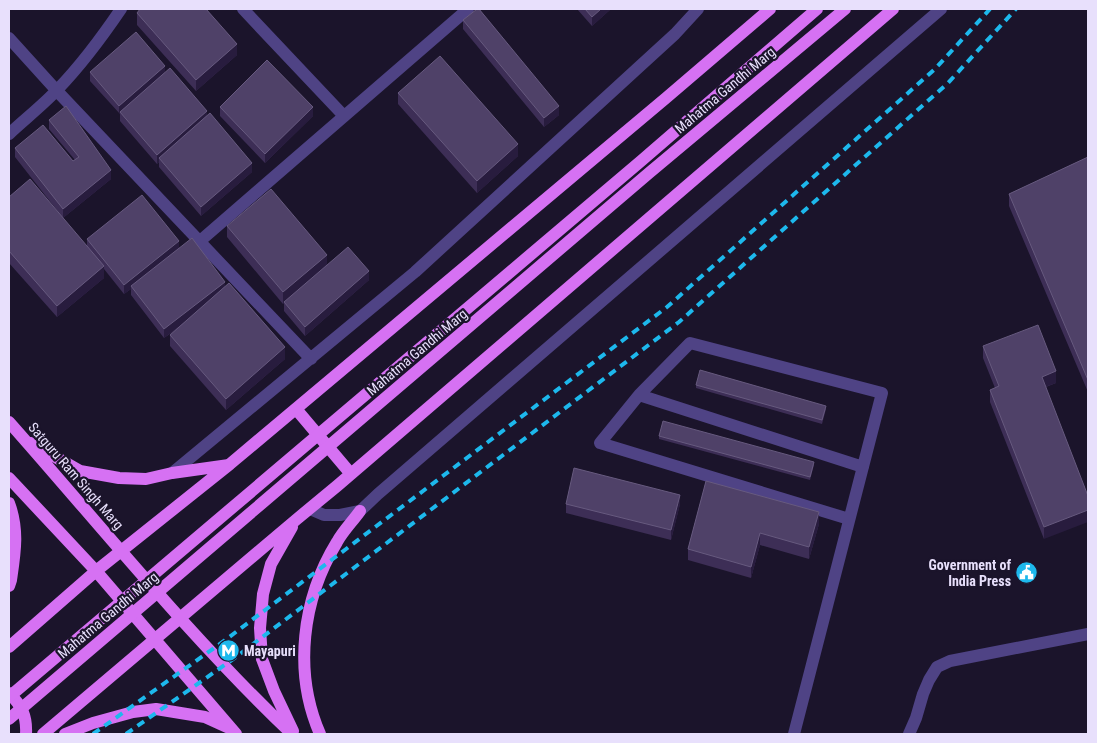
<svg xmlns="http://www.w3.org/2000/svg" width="1097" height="743" viewBox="0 0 1097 743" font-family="'Roboto Condensed',sans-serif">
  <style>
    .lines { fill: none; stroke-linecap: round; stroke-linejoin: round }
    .minor { stroke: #4f4385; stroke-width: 12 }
    .major { stroke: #d671f3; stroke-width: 12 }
    .rail { stroke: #1db8ec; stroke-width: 4; stroke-dasharray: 8 6; stroke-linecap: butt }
    .major-bridge { stroke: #d671f3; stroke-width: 12 }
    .wall { fill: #3d2e56 }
    .shaded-wall { fill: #281c3e }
    .building { fill: #4f4168; stroke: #675a7f }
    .labels { text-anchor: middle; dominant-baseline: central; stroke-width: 4.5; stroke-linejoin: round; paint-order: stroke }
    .street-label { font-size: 14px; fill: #e8e0fc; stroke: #1b142b }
    .poi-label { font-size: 14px; font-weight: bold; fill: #e8e0fc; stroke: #1b142b; text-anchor: end }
  </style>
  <rect width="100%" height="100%" fill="#1b142b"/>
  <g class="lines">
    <path class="minor" d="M 243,9 L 344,116
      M 9,38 L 57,91 L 311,359
      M 9,134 C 25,119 43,105 58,89 C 82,64 102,37 121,9
      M 200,241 L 468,9
      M 639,395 L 600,443 L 849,519
      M 172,473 L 415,272 L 675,34 L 698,9
      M 310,509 L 324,515 L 340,515 L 360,511 L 378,494 L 941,9
      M 794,734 L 882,393 L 690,343 L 639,395 L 863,467
      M 909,734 L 916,718 L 923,694 L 929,680 L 937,667 L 950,661 L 1088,634"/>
    <path class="major" d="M 296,409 L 351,474
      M 9,422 C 102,527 190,637 292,734
      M 31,443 L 80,471 L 119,478 L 146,479 L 172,473 L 229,465
      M 9,478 L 96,571 L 236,734
      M 9,503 C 19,530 15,553 11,580 L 9,586
      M 292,527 L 271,564 L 263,594 L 260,628 L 262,659 L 274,691 L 293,731
      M 9,647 L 96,571 L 230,464 L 666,98 L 770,9
      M 9,693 C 22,706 27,716 26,734
      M 43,734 L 297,519 L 337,486 L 893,9
      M 65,734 L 93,723 L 133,712 L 156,709 L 205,717 L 227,727
      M 320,734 C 293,672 302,599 337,542 C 343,531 353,521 360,511"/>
    <path class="rail" d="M 93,734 L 224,641 L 667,307 L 935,69 L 990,9
      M 126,734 L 236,657 L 679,322 L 948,83 L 1016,9"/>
    <path class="major-bridge" d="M 9,697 L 641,161 L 817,9
      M 9,719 L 649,173 L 845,9"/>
  </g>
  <path class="wall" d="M 577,9 L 611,9 L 592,26 Z
    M 137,13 L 237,55 L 196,91 L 137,25 Z
    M 463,20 L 559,115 L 544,127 L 463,29 Z
    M 90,72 L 165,73 L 207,116 L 252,172 L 201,216 L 159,167 L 159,162 L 157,164 L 120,121 L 120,114 L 90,81 Z
    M 398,93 L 518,156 L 477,193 L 398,104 Z
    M 220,107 L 313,116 L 265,163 L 220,116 Z
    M 49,120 L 111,179 L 63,218 L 15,157 L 15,148 L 73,161 L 75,160 L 49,129 Z
    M 1088,157 L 1088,392 L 1009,206 L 1009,194 Z
    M 9,197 L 87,246 L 87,239 L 179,248 L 225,286 L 285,359 L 226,410 L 170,346 L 170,335 L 177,329 L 164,338 L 131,295 L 131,289 L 124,294 L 104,269 L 104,278 L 57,317 L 9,263 Z
    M 227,226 L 327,265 L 369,280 L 305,336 L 284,311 L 284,303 L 283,304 L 227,237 Z
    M 983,346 L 1056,383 L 1046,387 L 1044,539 L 990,402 L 990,390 L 995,388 L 983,358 Z
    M 696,385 L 826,409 L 822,424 L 696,388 Z
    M 659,436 L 814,465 L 810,480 L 659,439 Z
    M 706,481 L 819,524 L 809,559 L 760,545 L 751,578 L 688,560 L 688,549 Z
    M 566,504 L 680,504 L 671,540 L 566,513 Z"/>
  <path class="shaded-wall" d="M 601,9 L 611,9 L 592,26 L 592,17 Z
    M 237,44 L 237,55 L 196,91 L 196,80 Z
    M 165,66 L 165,75 L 120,112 L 119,115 L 119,106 Z
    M 559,106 L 559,115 L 544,127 L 544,118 Z
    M 313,107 L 313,116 L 265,163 L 265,154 Z
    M 207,111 L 207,120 L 159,158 L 159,162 L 157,164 L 157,155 Z
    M 518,144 L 518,156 L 477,193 L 477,181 Z
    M 252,163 L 252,172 L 201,216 L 201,207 Z
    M 111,170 L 111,179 L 63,218 L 63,209 Z
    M 179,241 L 179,250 L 131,286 L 131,289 L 124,294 L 124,285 Z
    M 327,255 L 327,267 L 283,304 L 283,292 Z
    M 104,266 L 104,278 L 57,317 L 57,306 Z
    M 369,271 L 369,280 L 305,336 L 305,327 Z
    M 225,282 L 225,291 L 164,338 L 164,329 Z
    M 10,341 L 10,350 L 9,351 L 9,342 Z
    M 285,347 L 285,359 L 226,410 L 226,399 Z
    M 1056,371 L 1056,383 L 1042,388 L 1042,377 Z
    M 680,495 L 680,504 L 671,540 L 671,530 Z
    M 1088,510 L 1088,522 L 1044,539 L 1044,527 Z
    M 819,512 L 819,524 L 809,559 L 809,547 Z
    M 760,533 L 760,545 L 751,578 L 751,567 Z"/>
  <path class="building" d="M 140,9 L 206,9 L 237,44 L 196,80 L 137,13 Z
    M 477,9 L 479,9 L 559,106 L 544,118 L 463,20 Z
    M 585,9 L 601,9 L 592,17 Z
    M 136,32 L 165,66 L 119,106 L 90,72 Z
    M 440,56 L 518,144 L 477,181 L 398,93 Z
    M 267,60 L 313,107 L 265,154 L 220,107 Z
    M 170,68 L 207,111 L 157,155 L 120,112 Z
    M 66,106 L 111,170 L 63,209 L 15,148 L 43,125 L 73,161 L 79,157 L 49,120 Z
    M 210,113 L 252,163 L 201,207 L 159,158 Z
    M 1088,157 L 1088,380 L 1009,194 Z
    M 30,179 L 104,266 L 57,306 L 9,251 L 9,197 Z
    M 271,189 L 327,255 L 283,292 L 227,226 Z
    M 142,195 L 179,241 L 124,285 L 87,239 Z
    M 192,238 L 225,282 L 164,329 L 131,286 Z
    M 348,247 L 369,271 L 305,327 L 284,302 Z
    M 229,283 L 285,347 L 226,399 L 170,335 Z
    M 1038,325 L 1056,371 L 1042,377 L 1088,496 L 1088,510 L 1044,527 L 990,390 L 999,386 L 983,346 Z
    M 700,370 L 826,406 L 822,420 L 696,385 Z
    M 663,421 L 814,462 L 810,477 L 659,436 Z
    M 574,468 L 680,495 L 671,530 L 566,504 Z
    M 706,481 L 819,512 L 809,547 L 760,533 L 751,567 L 688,549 Z"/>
  <defs>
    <symbol id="civic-disc" viewBox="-11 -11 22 22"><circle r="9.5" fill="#1db8ec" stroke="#1b142b"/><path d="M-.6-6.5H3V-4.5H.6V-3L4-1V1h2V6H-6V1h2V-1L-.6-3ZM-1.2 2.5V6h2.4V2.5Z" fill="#fff"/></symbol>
    <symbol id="metro-disc" viewBox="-11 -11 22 22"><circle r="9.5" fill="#1db8ec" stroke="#1b142b"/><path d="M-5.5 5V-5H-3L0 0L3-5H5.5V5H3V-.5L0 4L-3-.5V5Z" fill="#fff"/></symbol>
  </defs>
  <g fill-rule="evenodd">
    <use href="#civic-disc" x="1014" y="560" width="25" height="25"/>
    <use href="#metro-disc" x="216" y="638" width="25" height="25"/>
  </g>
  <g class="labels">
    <g class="street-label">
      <text transform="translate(725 90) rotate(-40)">Mahatma Gandhi Marg</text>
      <text transform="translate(417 352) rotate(-40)">Mahatma Gandhi Marg</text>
      <text transform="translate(76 476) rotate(49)">Satguru Ram Singh Marg</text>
      <text transform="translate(108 615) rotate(-40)">Mahatma Gandhi Marg</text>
    </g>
    <g class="poi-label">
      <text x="1011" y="565">Government of<tspan x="1011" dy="16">India Press</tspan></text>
      <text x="244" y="651" text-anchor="start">Mayapuri</text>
    </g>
  </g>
  <rect width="1097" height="743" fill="none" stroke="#e8e0fc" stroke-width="20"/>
</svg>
